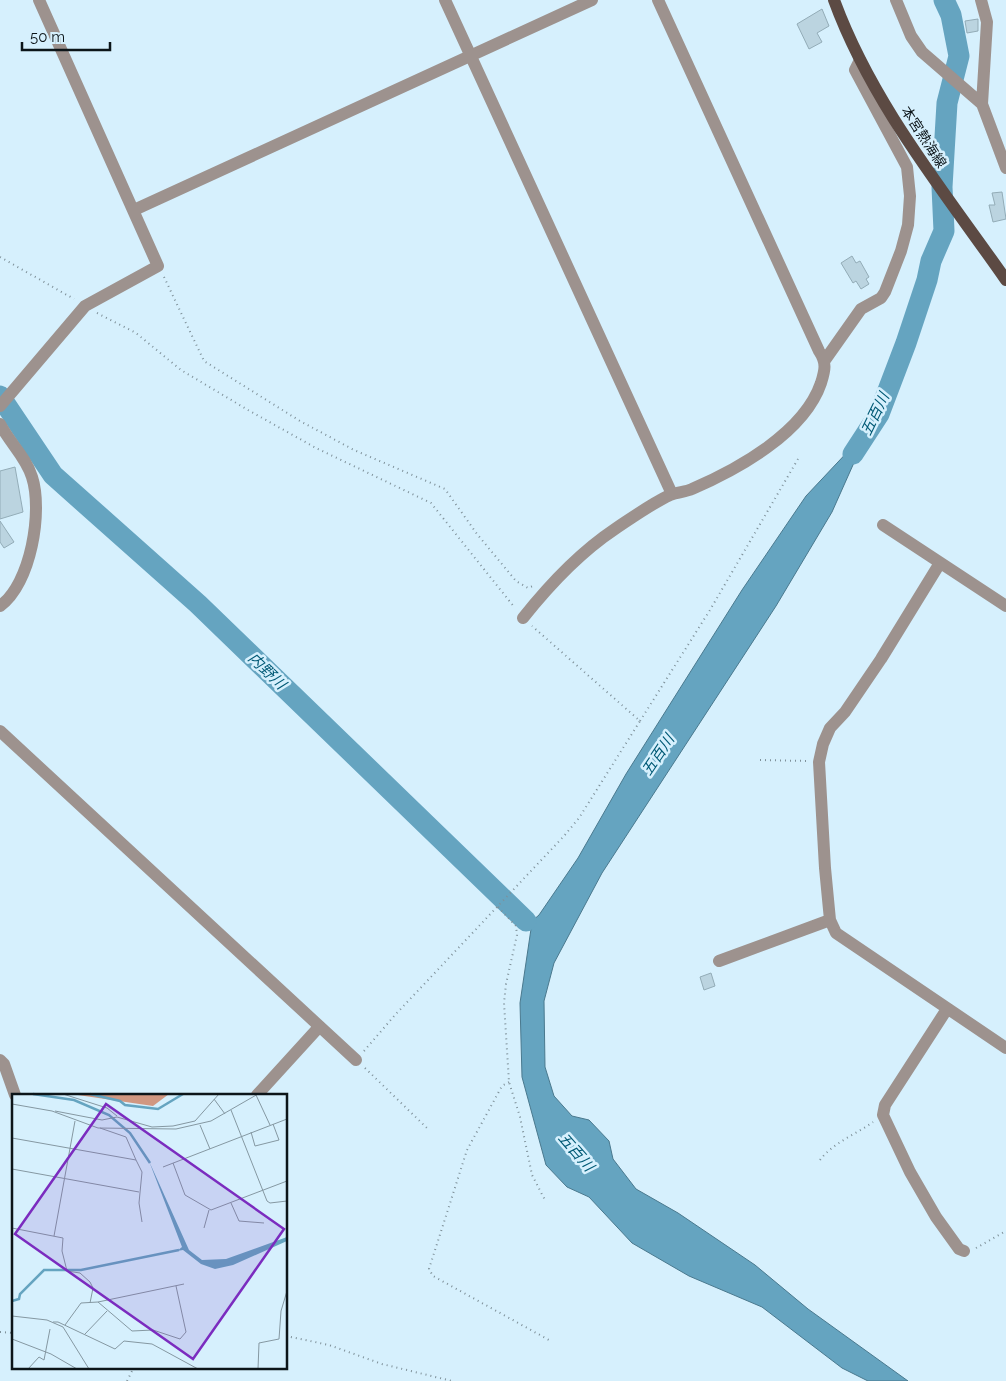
<svg xmlns="http://www.w3.org/2000/svg" width="1006" height="1381" viewBox="0 0 1006 1381" font-family="Raleway,'Noto Sans JP',sans-serif">
  <style>
    .water { fill: #65a4c0; stroke: #4a798e }
    .lines { fill: none; stroke-linecap: round; stroke-linejoin: round }
    .river { stroke: #65a4c0; stroke-width: 21 }
    .building { fill: #bbd4e0; stroke: #93acb7 }
    .path { stroke: #7e9099; stroke-width: 2; stroke-dasharray: 1 4; stroke-linecap: butt }
    .minor { stroke: #9d928e; stroke-width: 12 }
    .major { stroke: #5c4a43; stroke-width: 12 }
    .labels { text-anchor: middle; dominant-baseline: central; stroke-width: 5; stroke-linejoin: round; paint-order: stroke }
    .street-label { font-size: 14px; fill: #0c1519; stroke: #d6f0fd }
    .water-label { font-size: 15px; font-style: italic; fill: #005975; stroke: #d6f0fd }
    .inset-river { fill: none; stroke: #65a4c0; stroke-width: 2.5 }
    .inset-road { fill: none; stroke: #8598a2; stroke-width: 1 }
    .view { fill: #7b2cbf; fill-opacity: 0.15; stroke: #7b2cbf; stroke-width: 2.5 }
    .inset-edge { fill: none; stroke: #0c1519; stroke-width: 2.5 }
  </style>
  <rect width="100%" height="100%" fill="#d6f0fd"/>
  <path class="water" d="M 869,429 L 832,512 L 776,606 L 602,873 L 554,963 L 544,1001 L 545,1067 L 554,1096 L 572,1116 L 589,1120 L 609,1141 L 613,1159 L 636,1189 L 678,1213 L 755,1265 L 808,1309 L 908,1381 L 868,1381 L 842,1368 L 762,1307 L 689,1276 L 632,1243 L 589,1197 L 567,1187 L 546,1165 L 522,1077 L 520,1003 L 531,929 L 504,902 L 506,899 L 532,921 L 539,915 L 578,858 L 626,774 L 742,590 L 806,496 Z"/>
  <g class="lines">
    <path class="river" d="M 0,396 L 53,475 L 198,604 L 526,921
      M 853,454 L 879,414 L 906,343 L 927,280 L 931,261 L 944,231 L 942,187 L 947,103 L 959,56 L 951,15 L 944,0"/>
  </g>
  <path class="building" d="M 822,9 L 829,26 L 817,33 L 822,42 L 809,49 L 797,24 Z
    M 978,19 L 978,31 L 967,33 L 965,21 Z
    M 1002,192 L 1006,219 L 993,222 L 989,205 L 995,205 L 992,193 Z
    M 852,256 L 856,263 L 860,261 L 869,277 L 866,279 L 869,284 L 861,289 L 856,281 L 853,283 L 841,263 Z
    M 15,467 L 23,512 L 0,519 L 0,471 Z
    M 0,521 L 14,542 L 4,548 L 0,542 Z
    M 711,973 L 715,986 L 704,990 L 700,977 Z"/>
  <g class="lines">
    <path class="path" d="M 0,257 L 74,299
      M 164,277 L 204,361 L 300,421 L 354,450 L 445,489 L 477,534 L 516,581 L 528,588 L 533,586
      M 97,313 L 136,333 L 181,370 L 248,410 L 316,448 L 431,503 L 515,608
      M 640,721 L 710,610 L 798,459
      M 760,760 L 807,761
      M 498,907 L 516,926 L 517,935 L 506,984 L 504,1003 L 509,1082 L 520,1117 L 532,1175 L 546,1202
      M 364,1051 L 395,1015 L 564,836 L 579,818 L 640,721 L 532,626
      M 365,1068 L 429,1130
      M 509,1082 L 502,1086 L 467,1150 L 429,1269 L 433,1276 L 549,1340
      M 820,1160 C 834,1142 855,1135 873,1122
      M 976,1248 L 1006,1231
      M 0,1332 L 14,1333
      M 286,1336 L 329,1345 L 382,1364 L 452,1381
      M 127,1381 L 134,1367"/>
    <path class="minor" d="M 445,0 L 672,494
      M 896,0 L 911,36 L 922,52 L 982,104 L 1006,168
      M 981,0 L 987,22 L 982,104
      M 134,210 L 592,0
      M 825,360 L 861,309 L 881,298 L 885,292 L 901,251 L 908,225 L 910,196 L 907,167 L 855,70 L 860,60
      M 0,406 L 85,306 L 158,266 L 39,0
      M 0,424 C 9,442 26,457 32,477 C 43,511 31,584 0,606
      M 883,525 L 1006,606
      M 940,563 L 881,659 L 845,712 L 830,728 L 823,744 L 819,762 L 825,868 L 830,920 L 836,933 L 1006,1048
      M 523,618 C 550,584 579,553 615,529 C 633,517 651,504 670,495 C 677,492 686,492 692,489 C 738,469 804,433 821,383 C 825,370 827,363 819,351 L 658,0
      M 0,731 L 356,1060
      M 719,961 L 830,920
      M 947,1009 L 885,1105 L 883,1115 L 910,1172 L 936,1217 L 959,1249 L 964,1251
      M 0,1060 L 4,1064 L 15,1095
      M 257,1095 L 319,1027"/>
    <path class="major" d="M 834,0 C 872,104 944,191 1006,280"/>
  </g>
  <g class="labels">
    <g class="street-label">
      <text transform="translate(924 137) rotate(57)">本宮熱海線</text>
    </g>
    <g class="water-label">
      <text transform="translate(875 414) rotate(-64)">五百川</text>
      <text transform="translate(267 671) rotate(44)">内野川</text>
      <text transform="translate(658 755) rotate(-56)">五百川</text>
      <text transform="translate(576 1152) rotate(49)">五百川</text>
    </g>
  </g>
  <g transform="translate(12 1094)">
    <rect width="275" height="275" fill="#d6f0fd"/>
    <path d="M 59,0 L 157,0 L 141,12 Z" fill="#d19781"/>
    <path d="M 137,67 L 177,156 L 190,166 L 214,165 L 275,143 L 275,147 L 221,171 L 203,175 L 189,170 L 171,156 L 165,157 L 170,153 Z" fill="#65a4c0"/>
    <path class="inset-river" d="M 21,0 L 62,6 L 97,21 L 118,39 L 138,69M 78,0 L 108,7 L 113,11 L 146,15 L 171,0M 0,207 L 7,205 L 8,200 L 32,176 L 69,176 L 167,156"/>
    <path class="inset-road" d="M 51,0 L 95,14 L 105,22M 244,1 L 258,31M 202,5 L 213,20M 0,10 L 40,17 L 86,34 L 164,35 L 199,27 L 246,0M 219,16 L 255,107 L 258,109 L 275,107M 43,17 L 90,26 L 105,23 L 140,33 L 161,32 L 183,27 L 207,0M 188,31 L 198,55M 88,34 L 114,43 L 124,66M 239,38 L 243,52 L 267,46 L 261,30M 0,44 L 124,66 L 130,78 L 127,109 L 130,128M 161,69 L 173,101 L 199,116 L 275,87M 151,73 L 275,25M 0,75 L 127,98M 219,109 L 227,127 L 252,129M 0,134 L 51,144 L 50,157 L 55,177 L 68,179 L 78,188 L 81,194 L 78,209M 192,134 L 197,116M 42,142 L 63,27M 86,208 L 120,237 L 141,236 L 168,245 L 174,238 L 164,192M 0,222 L 35,226 L 51,233 L 77,275M 41,228 L 46,228 L 103,255 L 112,247 L 140,250 L 186,275M 53,231 L 69,209 L 86,208 L 172,190M 73,240 L 95,217M 0,245 L 39,260 L 65,275M 16,275 L 27,263 L 32,266 L 38,235M 246,275 L 247,249 L 267,245 L 269,217 L 275,197"/>
    <path class="view" d="M 94,10 L 272,135 L 181,265 L 3,140 Z"/>
    <rect width="275" height="275" class="inset-edge"/>
  </g>
  <path d="M22 42v8h88v-8" fill="none" stroke="#0c1519" stroke-width="2.5"/>
  <text x="30" y="42" font-size="15" fill="#0c1519" stroke="#d6f0fd" stroke-width="4" paint-order="stroke">50 m</text>
</svg>
